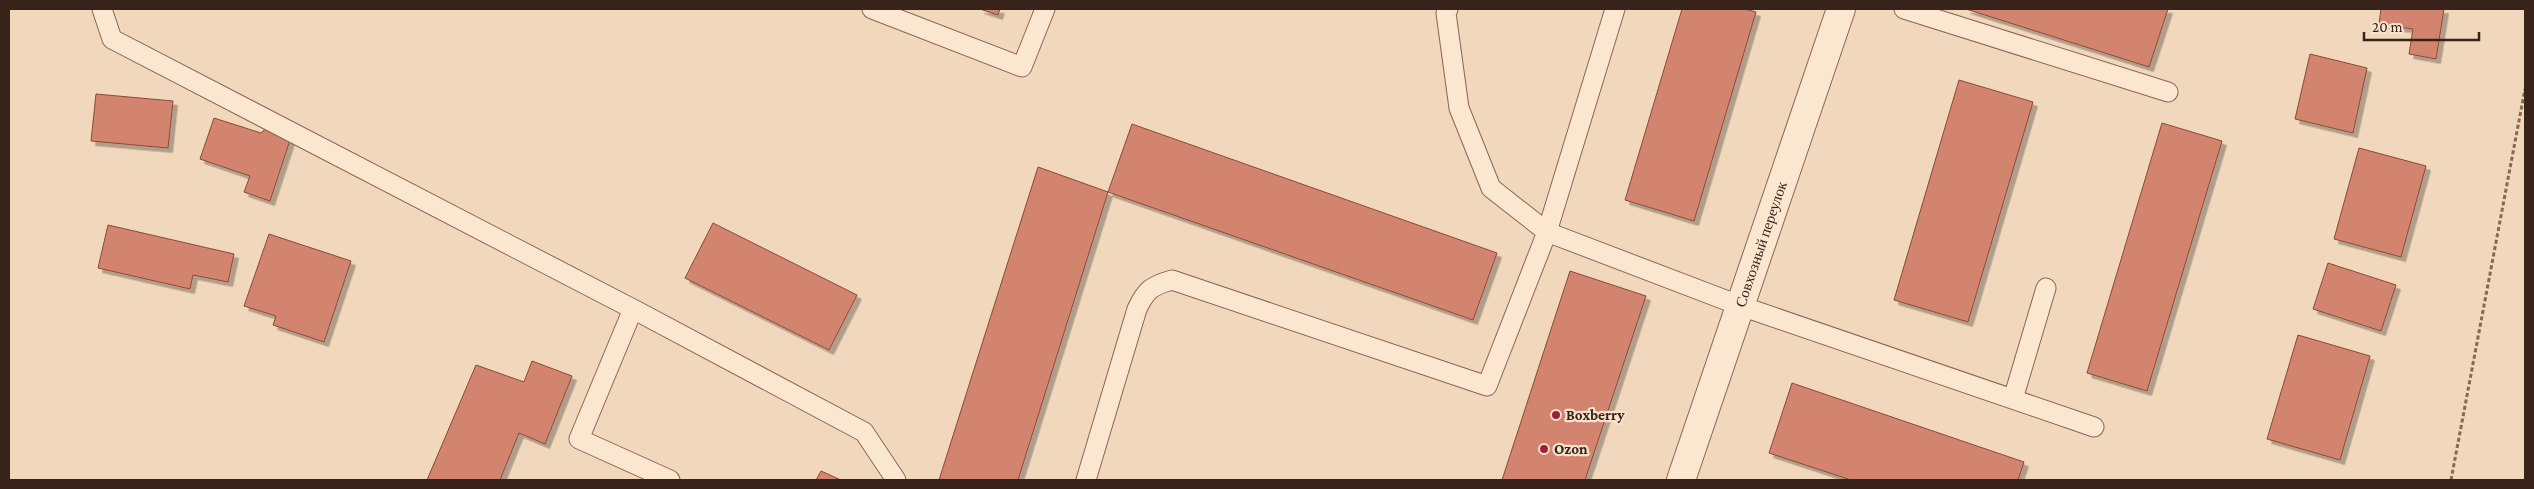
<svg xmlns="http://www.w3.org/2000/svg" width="2534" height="489" viewBox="0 0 2534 489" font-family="'Crimson Pro',serif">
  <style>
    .building { fill: #d2846e; stroke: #8b4838; filter: url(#shadow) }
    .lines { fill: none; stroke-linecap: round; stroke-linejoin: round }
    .lane-casing { stroke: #8a6654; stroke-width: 21 }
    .street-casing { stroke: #8a6654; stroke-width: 30 }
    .path { stroke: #8a6654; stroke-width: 3; stroke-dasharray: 4 2.5; stroke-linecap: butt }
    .lane { stroke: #fbe6cf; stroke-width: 19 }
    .street { stroke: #fbe6cf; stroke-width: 28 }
    .poi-dot { fill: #9d1f39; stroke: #f8e2cc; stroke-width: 2 }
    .labels { text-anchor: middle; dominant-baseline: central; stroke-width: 4.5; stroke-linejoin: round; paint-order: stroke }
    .street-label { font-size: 15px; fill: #37231a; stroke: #f8e2cc }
    .poi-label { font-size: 15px; font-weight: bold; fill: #37231a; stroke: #f8e2cc; text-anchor: start }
  </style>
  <defs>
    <filter id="shadow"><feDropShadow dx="4.5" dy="4.5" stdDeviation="0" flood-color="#0004"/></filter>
  </defs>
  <rect width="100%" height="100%" fill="#f1d7bc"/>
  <path class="building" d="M 980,9 L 1000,9 L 998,15 Z
    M 1682,9 L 1745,9 L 1756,12 L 1694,221 L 1625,200 Z
    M 1966,9 L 2168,9 L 2149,67 Z
    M 2381,9 L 2444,9 L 2436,59 L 2409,54 L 2413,29 L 2379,24 Z
    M 2310,54 L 2367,68 L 2353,133 L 2295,119 Z
    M 1959,80 L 2033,102 L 1968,322 L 1894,300 Z
    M 96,94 L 173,101 L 168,148 L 91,141 Z
    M 214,118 L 261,133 L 265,129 L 291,137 L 270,201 L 244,192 L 250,176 L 200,159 Z
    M 2162,123 L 2222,141 L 2147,391 L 2087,373 Z
    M 1132,124 L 1497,253 L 1473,320 L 1108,192 Z
    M 2359,148 L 2426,166 L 2401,257 L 2334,239 Z
    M 1038,167 L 1108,192 L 1018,480 L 939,480 Z
    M 713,223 L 857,295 L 829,350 L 685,278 Z
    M 108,225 L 234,254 L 228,282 L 193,275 L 190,289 L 98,268 Z
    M 269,234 L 351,261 L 324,342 L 273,325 L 276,316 L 244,306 Z
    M 2328,263 L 2396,285 L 2381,331 L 2313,309 Z
    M 1570,271 L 1646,296 L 1585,480 L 1502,480 Z
    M 2298,335 L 2370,356 L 2340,460 L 2267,439 Z
    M 532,361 L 572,376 L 545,444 L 519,433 L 500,480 L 427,480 L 476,365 L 524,382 Z
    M 1792,383 L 2024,462 L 2018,480 L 1851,480 L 1769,453 Z
    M 821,471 L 841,480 L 816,480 Z"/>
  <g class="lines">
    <defs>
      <path id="lane" d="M 102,9 L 112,39 L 633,309 L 579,439 L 670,480
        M 872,9 L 1022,67 L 1045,9
        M 1448,9 L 1446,13 L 1459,108 L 1491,188 L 1547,232 L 1615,9
        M 1904,9 L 2168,92
        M 633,309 L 864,432 L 896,480
        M 2013,399 L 2046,288
        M 1086,480 L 1137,309 C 1146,290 1151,286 1172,280 L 1487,386 L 1547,232 L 1741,306 L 2094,427"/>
      <g id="street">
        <path id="s1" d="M 1681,480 L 1841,9"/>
      </g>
    </defs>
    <use href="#lane" class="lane-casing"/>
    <use href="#street" class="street-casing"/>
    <path class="path" d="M 2451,480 L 2525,89"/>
    <use href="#lane" class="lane"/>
    <use href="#street" class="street"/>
  </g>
  <g class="poi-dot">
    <circle cx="1556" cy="415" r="5"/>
    <circle cx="1544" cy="449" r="5"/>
  </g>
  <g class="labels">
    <g class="street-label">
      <text stroke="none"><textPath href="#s1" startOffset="249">Совхозный переулок</textPath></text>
    </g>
    <g class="poi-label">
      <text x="1566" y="415">Boxberry</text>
      <text x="1554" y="449">Ozon</text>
    </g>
  </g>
  <rect width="2534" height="489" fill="none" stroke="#37231a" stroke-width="20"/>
  <path d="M2364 32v8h115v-8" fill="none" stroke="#37231a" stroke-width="2.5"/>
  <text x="2372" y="32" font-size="15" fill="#37231a" stroke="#f8e2cc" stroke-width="4" paint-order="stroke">20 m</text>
</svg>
